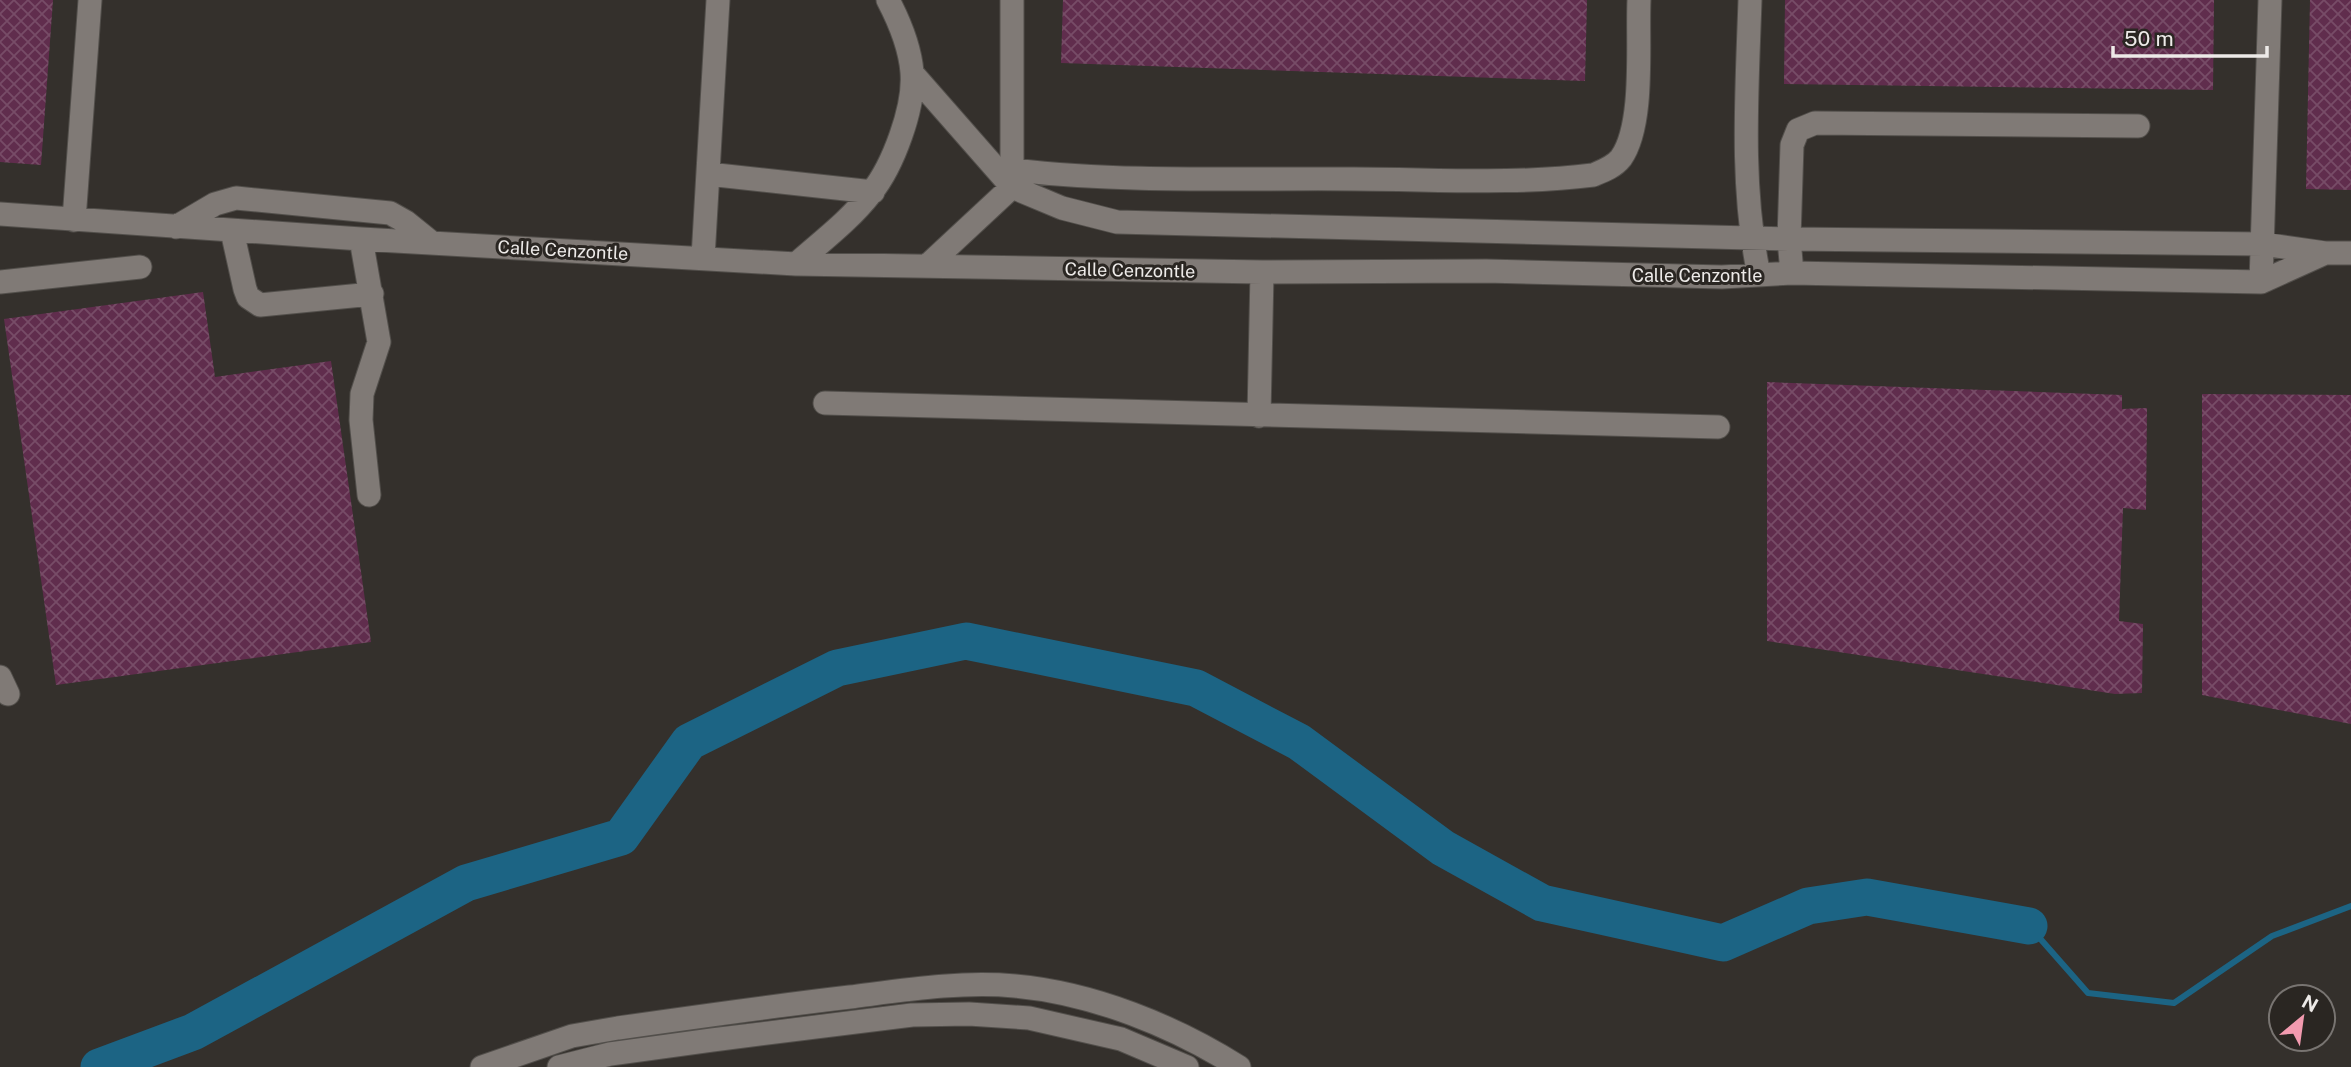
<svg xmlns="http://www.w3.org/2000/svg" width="2351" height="1067" viewBox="0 0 2351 1067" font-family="'Public Sans',sans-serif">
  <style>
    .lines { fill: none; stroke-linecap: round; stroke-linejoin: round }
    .stream { stroke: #1c6484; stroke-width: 6 }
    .river { stroke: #1c6484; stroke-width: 37 }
    .building { fill: url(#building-cross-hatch) }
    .minor-casing { stroke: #524f4b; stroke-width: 25 }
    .minor { stroke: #807a76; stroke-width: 23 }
    .labels { text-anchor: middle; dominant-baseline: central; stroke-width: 6; stroke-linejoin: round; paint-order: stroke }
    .street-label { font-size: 18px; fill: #edeae8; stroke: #2a2622 }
  </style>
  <defs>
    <pattern id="building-cross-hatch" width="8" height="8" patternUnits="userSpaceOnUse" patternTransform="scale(1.75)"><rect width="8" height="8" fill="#602d4d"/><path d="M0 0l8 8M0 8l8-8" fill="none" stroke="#774c67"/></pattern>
  </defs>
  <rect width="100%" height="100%" fill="#34302c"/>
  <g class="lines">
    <path class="stream" d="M 2029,926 L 2088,993 L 2174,1003 L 2272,936 L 2351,906"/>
    <path class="river" d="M 99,1067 L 193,1032 L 466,883 L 621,837 L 689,742 L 837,668 L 966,641 L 1196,688 L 1299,742 L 1443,848 L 1542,903 L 1723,943 L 1808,906 L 1867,897 L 2029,926"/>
  </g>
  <path class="building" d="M 0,0 L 53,0 L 41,165 L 0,162 Z
    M 1063,0 L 1587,0 L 1585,81 L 1061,63 Z
    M 1785,0 L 2214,0 L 2213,90 L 1784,84 Z
    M 2310,0 L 2351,0 L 2351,190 L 2306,189 Z
    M 203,292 L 215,377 L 331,361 L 371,642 L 56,685 L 4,319 Z
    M 1767,382 L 2122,395 L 2122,409 L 2147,408 L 2146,510 L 2123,508 L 2119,621 L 2143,624 L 2142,693 L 2115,694 L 1767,641 Z
    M 2202,394 L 2351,395 L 2351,724 L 2202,695 Z"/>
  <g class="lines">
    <defs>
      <path id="minor" d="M 1750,0 C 1747,92 1740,185 1759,275
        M 912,73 L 1012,187 L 1062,208 L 1117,222 L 1789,239 L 2263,244 L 2325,253 L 2351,253
        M 1014,170 C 1127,183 1240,178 1354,179 C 1433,179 1514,185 1593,175 C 1603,171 1614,167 1621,158 C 1645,124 1637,41 1639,0
        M 708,174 L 873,192
        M 0,214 L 361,239 L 796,264 L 1262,272 L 1486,271 L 1722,277 L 1792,273 L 2261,282 L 2325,253
        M 74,220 L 90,0
        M 176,227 L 215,204 L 236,198 L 390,213 L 406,222 L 432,243
        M 232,231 L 245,289 L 248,297 L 260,305 L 372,294
        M 361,239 L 379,342 L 362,394 L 361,420 L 369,495
        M 703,258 L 718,0
        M 796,264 C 822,241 850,220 871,193 C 893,166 915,107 912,72 C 910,48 899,21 888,0
        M 927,266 L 1012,187 L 1012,0
        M 1792,273 L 1789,239 L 1792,145 L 1798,130 L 1815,123 L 2138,126
        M 0,282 L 140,267
        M 2261,282 L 2270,0
        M 825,403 L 1718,427
        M 1259,416 L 1262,272
        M 0,677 L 8,694
        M 482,1067 L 572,1036 L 618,1028 C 695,1017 773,1006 850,997 C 905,990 960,981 1015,986 C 1093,993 1174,1026 1239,1067
        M 559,1067 L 610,1054 L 712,1040 L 912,1015 L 969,1014 L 1029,1018 L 1121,1039 L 1187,1067"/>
    </defs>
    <use href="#minor" class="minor-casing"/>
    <use href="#minor" class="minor"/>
  </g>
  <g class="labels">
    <g class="street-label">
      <text transform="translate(563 250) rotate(3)">Calle Cenzontle</text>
      <text transform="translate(1130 270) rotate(1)">Calle Cenzontle</text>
      <text x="1697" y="275">Calle Cenzontle</text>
    </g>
  </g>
  <g transform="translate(2302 1018) rotate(29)"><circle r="33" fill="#2a2622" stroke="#787471" stroke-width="2"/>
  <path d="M0-5L12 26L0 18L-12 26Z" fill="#f29aaf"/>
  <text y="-10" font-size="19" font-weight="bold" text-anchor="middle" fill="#edeae8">N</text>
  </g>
  <path d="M2113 46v10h154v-10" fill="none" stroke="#edeae8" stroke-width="3.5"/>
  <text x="2124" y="46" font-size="21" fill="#edeae8" stroke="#2a2622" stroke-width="5" paint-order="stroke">50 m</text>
</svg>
